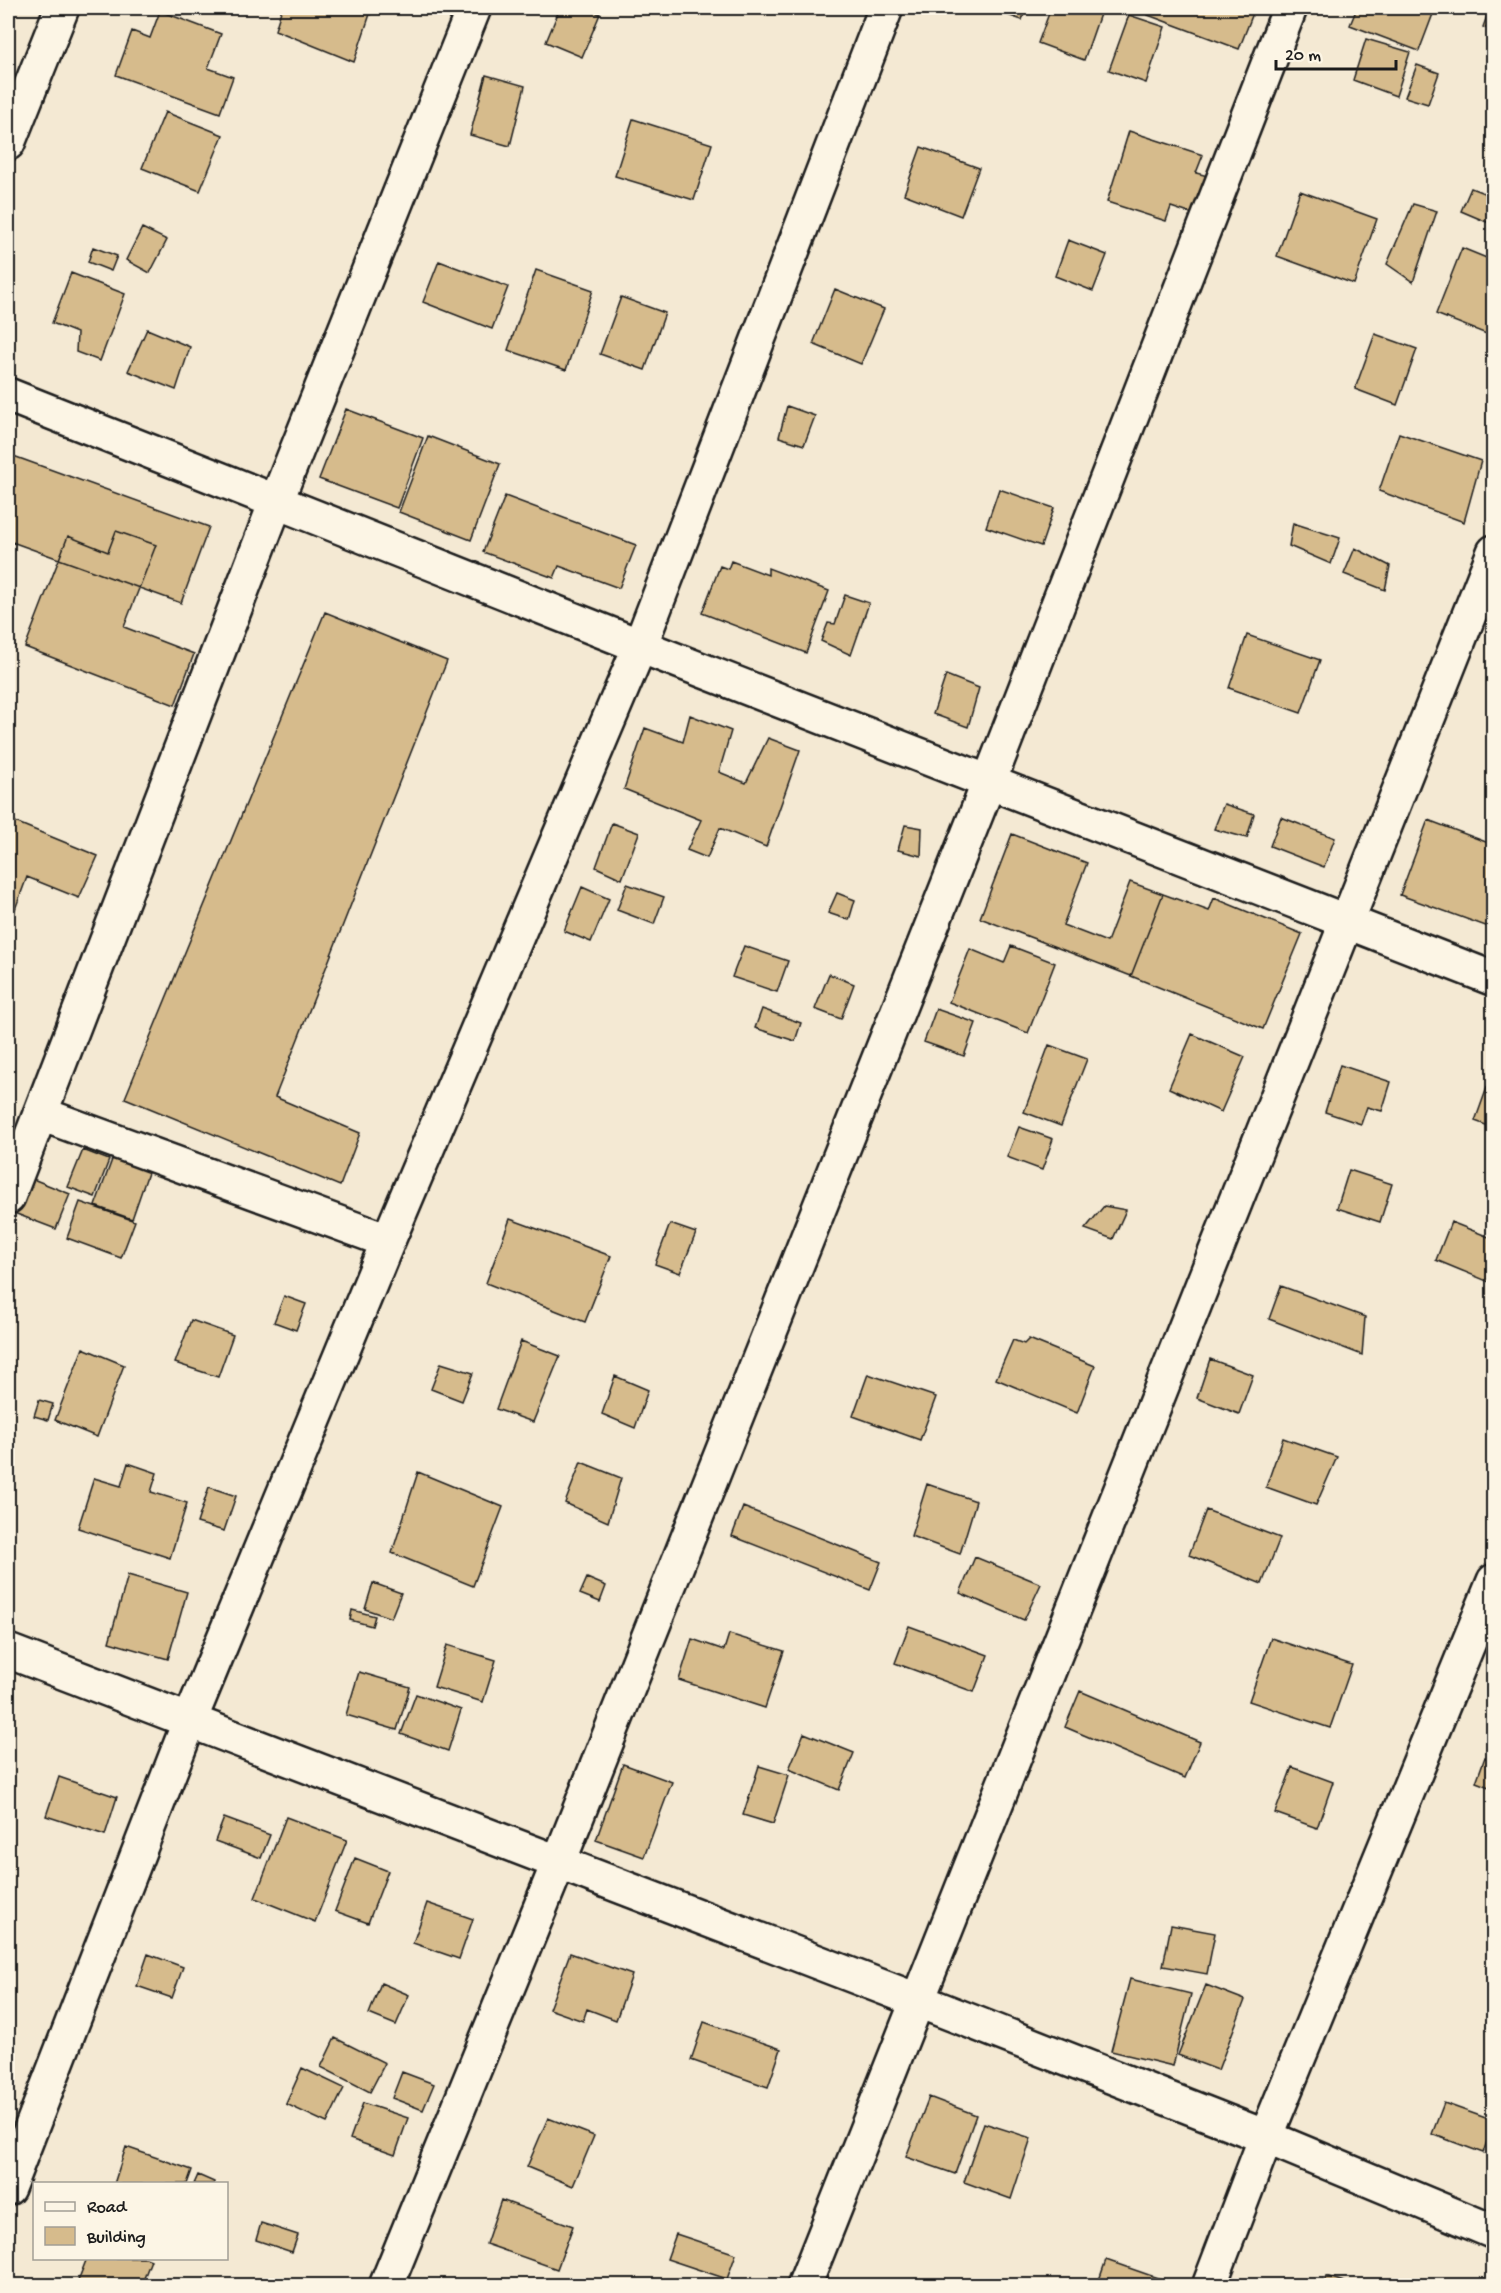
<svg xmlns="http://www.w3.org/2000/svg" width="1501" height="2293" viewBox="0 0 1501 2293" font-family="'Gochi Hand',sans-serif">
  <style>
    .building { fill: #d6bb8c; stroke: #1c1c1c; stroke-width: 1.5 }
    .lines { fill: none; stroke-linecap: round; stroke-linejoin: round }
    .minor-casing { stroke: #1c1c1c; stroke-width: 38 }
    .minor { stroke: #fcf5e5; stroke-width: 33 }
  </style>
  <rect width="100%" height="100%" fill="#f4e9d3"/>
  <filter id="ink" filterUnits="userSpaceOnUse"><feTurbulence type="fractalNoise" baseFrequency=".0167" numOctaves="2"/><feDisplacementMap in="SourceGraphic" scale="12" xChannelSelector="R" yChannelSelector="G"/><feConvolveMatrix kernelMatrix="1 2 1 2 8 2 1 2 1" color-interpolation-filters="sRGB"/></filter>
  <g filter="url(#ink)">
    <path class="building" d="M 282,8 L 372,8 L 354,62 L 275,30 Z
      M 560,8 L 585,8 L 600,14 L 582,57 L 546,42 Z
      M 987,8 L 1026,8 L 1022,20 Z
      M 1051,8 L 1082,8 L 1100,14 L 1084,60 L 1038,43 Z
      M 1151,8 L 1255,8 L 1239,49 L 1148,15 Z
      M 1357,8 L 1416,8 L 1433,14 L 1419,51 L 1350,25 Z
      M 1490,8 L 1494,8 L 1494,31 L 1483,27 Z
      M 160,11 L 221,34 L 208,68 L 233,77 L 220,113 L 116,75 L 132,31 L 150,38 Z
      M 1129,15 L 1165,27 L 1146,83 L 1109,70 Z
      M 1366,39 L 1410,52 L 1396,96 L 1353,80 Z
      M 1417,65 L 1439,73 L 1428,104 L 1405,97 Z
      M 486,75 L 525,86 L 510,146 L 470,135 Z
      M 165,112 L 223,135 L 200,191 L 142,168 Z
      M 633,119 L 712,144 L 694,200 L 615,176 Z
      M 1129,131 L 1203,155 L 1196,173 L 1208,176 L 1195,215 L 1171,207 L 1166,221 L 1107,202 Z
      M 921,147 L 979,168 L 961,216 L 904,194 Z
      M 1471,188 L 1494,197 L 1494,225 L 1461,211 Z
      M 1300,191 L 1377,219 L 1354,284 L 1277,256 Z
      M 1413,204 L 1437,211 L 1413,282 L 1387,264 Z
      M 142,228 L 167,240 L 150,273 L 126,260 Z
      M 1068,240 L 1107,255 L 1093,291 L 1055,276 Z
      M 93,247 L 117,256 L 111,271 L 88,262 Z
      M 1462,248 L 1494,261 L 1494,337 L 1436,314 Z
      M 439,261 L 508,287 L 492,329 L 423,302 Z
      M 536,270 L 593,290 L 566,370 L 508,350 Z
      M 71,273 L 125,294 L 100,361 L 76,352 L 77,333 L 52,323 Z
      M 835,289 L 884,309 L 861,364 L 813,344 Z
      M 621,297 L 665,313 L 645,370 L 600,354 Z
      M 147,329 L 190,347 L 176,390 L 128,371 Z
      M 1375,334 L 1417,349 L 1397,405 L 1355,389 Z
      M 787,406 L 815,416 L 804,445 L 779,437 Z
      M 346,409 L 423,438 L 397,508 L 319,479 Z
      M 1399,433 L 1481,461 L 1464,522 L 1379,491 Z
      M 428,436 L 500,464 L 471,540 L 399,512 Z
      M 8,454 L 209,527 L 181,603 L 12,542 L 8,555 Z
      M 999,489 L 1054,508 L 1041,546 L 986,527 Z
      M 505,496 L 636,545 L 619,588 L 559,566 L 554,578 L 483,552 Z
      M 1293,523 L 1340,538 L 1331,564 L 1289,546 Z
      M 116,531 L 156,545 L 124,627 L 194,654 L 175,705 L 25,647 L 68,536 L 108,552 Z
      M 1355,548 L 1390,566 L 1385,590 L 1344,574 Z
      M 731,561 L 768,575 L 768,568 L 829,591 L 806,653 L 702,613 L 720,566 L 728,569 Z
      M 845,595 L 869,603 L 851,655 L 821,641 L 828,623 L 835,624 Z
      M 325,612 L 447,661 L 275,1097 L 360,1133 L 340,1186 L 125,1098 Z
      M 1247,635 L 1320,660 L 1301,713 L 1229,688 Z
      M 946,675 L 979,688 L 968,727 L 933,714 Z
      M 690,715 L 731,731 L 719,772 L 746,783 L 768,738 L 800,750 L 766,847 L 720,828 L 707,858 L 687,850 L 701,820 L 624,789 L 645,728 L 683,742 Z
      M 1224,804 L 1254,814 L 1247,838 L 1214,829 Z
      M 1281,817 L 1335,838 L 1324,867 L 1270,846 Z
      M 8,819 L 98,856 L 79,898 L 27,877 L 11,920 L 8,919 Z
      M 1428,820 L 1494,845 L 1494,929 L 1400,895 Z
      M 612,823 L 639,833 L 622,879 L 596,867 Z
      M 905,825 L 922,828 L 921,856 L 898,850 Z
      M 1012,834 L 1087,863 L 1063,925 L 1107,942 L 1130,882 L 1163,894 L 1131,976 L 980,918 Z
      M 627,884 L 664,897 L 654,924 L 617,910 Z
      M 582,887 L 609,899 L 591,942 L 564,931 Z
      M 837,893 L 855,900 L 849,920 L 828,913 Z
      M 1163,894 L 1209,911 L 1214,898 L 1302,934 L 1263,1029 L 1131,976 Z
      M 744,946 L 788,961 L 777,992 L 732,977 Z
      M 1011,946 L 1055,963 L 1028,1033 L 949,1002 L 970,949 L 1004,963 Z
      M 829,974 L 854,984 L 841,1019 L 815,1009 Z
      M 762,1009 L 801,1023 L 795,1041 L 755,1028 Z
      M 936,1009 L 976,1023 L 964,1056 L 924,1042 Z
      M 1192,1034 L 1245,1057 L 1221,1112 L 1169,1088 Z
      M 1049,1045 L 1087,1059 L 1061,1126 L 1024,1112 Z
      M 1340,1065 L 1391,1082 L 1382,1111 L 1367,1107 L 1361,1124 L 1325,1112 Z
      M 1494,1068 L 1494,1128 L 1475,1121 Z
      M 1019,1127 L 1053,1139 L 1042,1170 L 1007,1157 Z
      M 83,1150 L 109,1160 L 95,1197 L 68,1187 Z
      M 113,1157 L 149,1170 L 132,1219 L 95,1206 Z
      M 1349,1170 L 1392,1184 L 1380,1222 L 1337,1208 Z
      M 28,1177 L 70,1194 L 56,1229 L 14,1213 Z
      M 1494,1197 L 1494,1222 L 1486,1219 Z
      M 80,1202 L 135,1221 L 121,1258 L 67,1238 Z
      M 1104,1206 L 1126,1210 L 1113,1239 L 1085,1229 Z
      M 510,1219 L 611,1256 L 585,1322 L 486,1283 Z
      M 1451,1222 L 1494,1239 L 1494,1284 L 1436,1260 Z
      M 670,1224 L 696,1233 L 680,1273 L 655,1264 Z
      M 1281,1286 L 1365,1317 L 1362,1355 L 1269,1319 Z
      M 284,1296 L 306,1304 L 296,1330 L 274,1322 Z
      M 191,1320 L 233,1335 L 218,1377 L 175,1363 Z
      M 1029,1339 L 1095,1366 L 1077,1413 L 996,1379 L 1013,1340 L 1024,1344 Z
      M 521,1341 L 560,1356 L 533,1422 L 496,1409 Z
      M 83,1348 L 124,1365 L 97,1437 L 55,1420 Z
      M 1210,1359 L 1253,1375 L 1239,1414 L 1197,1398 Z
      M 441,1363 L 473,1373 L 462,1401 L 431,1389 Z
      M 868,1374 L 936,1397 L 920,1440 L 853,1416 Z
      M 615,1376 L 648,1390 L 635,1428 L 602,1414 Z
      M 39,1400 L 53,1404 L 48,1420 L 34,1416 Z
      M 1283,1438 L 1337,1457 L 1316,1505 L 1266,1487 Z
      M 581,1462 L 621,1478 L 608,1522 L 565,1503 Z
      M 128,1463 L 157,1473 L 151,1492 L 187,1503 L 170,1558 L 78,1528 L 94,1478 L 121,1486 Z
      M 418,1472 L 503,1507 L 473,1586 L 392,1553 Z
      M 927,1484 L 976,1501 L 960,1554 L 911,1536 Z
      M 209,1487 L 236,1496 L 224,1531 L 197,1523 Z
      M 743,1507 L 881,1562 L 870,1590 L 732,1536 Z
      M 1206,1510 L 1280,1538 L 1262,1584 L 1189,1555 Z
      M 975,1557 L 1041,1584 L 1024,1620 L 960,1593 Z
      M 128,1575 L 187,1592 L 168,1659 L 109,1642 Z
      M 587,1578 L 606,1586 L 600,1602 L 580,1594 Z
      M 373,1583 L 401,1593 L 391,1618 L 365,1609 Z
      M 352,1610 L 375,1616 L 372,1626 L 350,1620 Z
      M 909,1626 L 988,1655 L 974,1692 L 895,1663 Z
      M 729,1634 L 784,1651 L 765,1708 L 679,1680 L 692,1639 L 724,1650 Z
      M 1271,1638 L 1352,1665 L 1330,1728 L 1249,1701 Z
      M 447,1645 L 496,1660 L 483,1702 L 434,1687 Z
      M 359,1672 L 410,1687 L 397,1730 L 346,1715 Z
      M 1080,1691 L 1200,1742 L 1185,1778 L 1065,1727 Z
      M 416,1694 L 461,1710 L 448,1751 L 401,1734 Z
      M 804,1733 L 854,1753 L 839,1790 L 789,1769 Z
      M 1485,1757 L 1494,1761 L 1494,1789 L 1476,1782 Z
      M 623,1764 L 672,1782 L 644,1857 L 596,1840 Z
      M 759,1766 L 789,1775 L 773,1824 L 743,1815 Z
      M 1292,1767 L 1333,1782 L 1317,1828 L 1275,1813 Z
      M 59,1777 L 117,1797 L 105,1835 L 46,1816 Z
      M 286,1817 L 347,1840 L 315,1922 L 255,1898 Z
      M 224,1818 L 270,1835 L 261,1858 L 215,1841 Z
      M 355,1858 L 388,1871 L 368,1923 L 335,1911 Z
      M 427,1903 L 473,1919 L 459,1959 L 413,1943 Z
      M 1171,1925 L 1215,1933 L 1207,1974 L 1163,1966 Z
      M 570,1953 L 632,1975 L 616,2020 L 587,2009 L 583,2021 L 549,2009 Z
      M 148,1954 L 183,1967 L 172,1998 L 137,1986 Z
      M 1130,1979 L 1191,1994 L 1173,2066 L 1111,2051 Z
      M 381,1983 L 409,1995 L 396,2025 L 369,2014 Z
      M 1206,1985 L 1245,2000 L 1218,2070 L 1178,2055 Z
      M 704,2022 L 781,2049 L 768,2087 L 691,2060 Z
      M 335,2038 L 385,2063 L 370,2092 L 321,2067 Z
      M 302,2068 L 344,2088 L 327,2123 L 286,2104 Z
      M 402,2072 L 434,2084 L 423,2110 L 392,2098 Z
      M 929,2097 L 976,2115 L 955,2174 L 906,2157 Z
      M 363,2103 L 408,2118 L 395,2155 L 350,2139 Z
      M 1444,2103 L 1494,2121 L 1483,2153 L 1432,2134 Z
      M 548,2118 L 594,2136 L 573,2186 L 527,2167 Z
      M 984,2123 L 1031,2138 L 1011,2199 L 964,2182 Z
      M 126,2147 L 192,2170 L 187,2184 L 114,2184 Z
      M 198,2175 L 214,2182 L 214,2184 L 194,2184 Z
      M 501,2200 L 573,2226 L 557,2269 L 486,2244 Z
      M 261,2223 L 298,2235 L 292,2252 L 256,2240 Z
      M 676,2234 L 736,2254 L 727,2279 L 667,2259 Z
      M 87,2258 L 146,2258 L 151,2260 L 141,2286 L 76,2286 Z
      M 1106,2260 L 1175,2284 L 1175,2286 L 1097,2286 Z
      M 1326,2276 L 1356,2286 L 1323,2286 Z"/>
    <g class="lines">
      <defs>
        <path id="minor" d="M 8,143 L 62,8
          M 8,395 L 640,646 L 1494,979
          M 41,1114 L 388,1241
          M 8,1197 L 276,502 L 474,8
          M 8,1651 L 919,2001 L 1266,2137 L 1494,2232
          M 8,2188 L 190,1720 L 388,1241 L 640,646 L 886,8
          M 386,2286 L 558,1864 L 989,782 L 1290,8
          M 804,2286 L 1494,552
          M 1209,2286 L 1266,2137 L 1494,1581"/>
      </defs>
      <use href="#minor" class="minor-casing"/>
      <use href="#minor" class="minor"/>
    </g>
  </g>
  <rect width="1501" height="2293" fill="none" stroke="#fcf5e5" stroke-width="30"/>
  <rect x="15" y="15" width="1471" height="2263" fill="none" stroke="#1c1c1c" stroke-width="2" filter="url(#ink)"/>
  <rect x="33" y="2182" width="195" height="78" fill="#fcf5e5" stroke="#a29e95" stroke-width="1.5"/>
  <rect x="45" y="2202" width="30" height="9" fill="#fcf5e5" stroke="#a29e95" stroke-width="1.5"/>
  <text x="87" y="2212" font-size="18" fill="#1c1c1c">Road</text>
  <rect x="45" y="2227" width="30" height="18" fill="#d6bb8c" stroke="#a29e95" stroke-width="1.5"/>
  <text x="87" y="2242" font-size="18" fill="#1c1c1c">Building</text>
  <path d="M1276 60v9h120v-9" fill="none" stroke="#1c1c1c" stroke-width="3"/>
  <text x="1285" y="60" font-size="18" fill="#1c1c1c" stroke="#fcf5e5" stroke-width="4.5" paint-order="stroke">20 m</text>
</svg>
